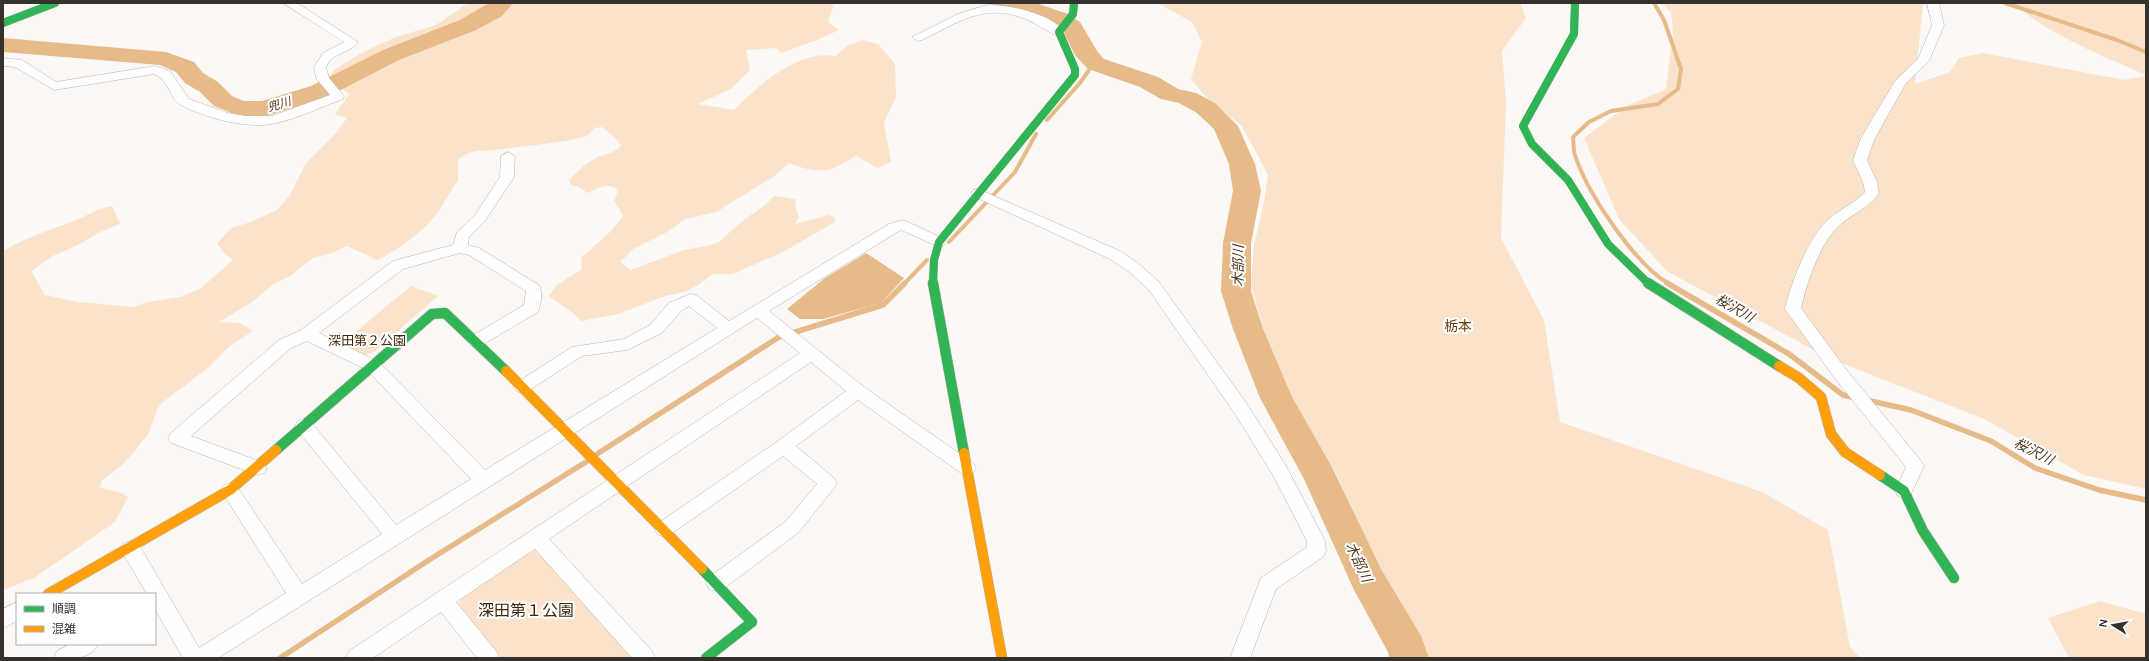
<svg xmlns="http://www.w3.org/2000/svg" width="2149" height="661" viewBox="0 0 2149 661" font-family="Ubuntu,'Noto Sans JP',sans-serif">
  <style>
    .green { fill: #fae3ca }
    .water { fill: #e6ba89 }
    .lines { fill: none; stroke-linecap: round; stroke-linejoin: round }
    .stream-far1 { stroke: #e6ba89; stroke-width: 4 }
    .stream { stroke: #e6ba89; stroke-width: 5.5 }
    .river { fill: #e6ba89; fill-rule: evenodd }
    .street-casing { stroke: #b8b4b1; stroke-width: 1 }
    .fast-far1-casing { stroke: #b8b4b1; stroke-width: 8 }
    .fast-casing { stroke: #b8b4b1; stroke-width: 11 }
    .slow-casing { stroke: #b8b4b1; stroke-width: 11 }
    .street { fill: #fefefe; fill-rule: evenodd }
    .fast-far1 { stroke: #30b455; stroke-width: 8 }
    .fast { stroke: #30b455; stroke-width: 10 }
    .slow { stroke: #ff9f0a; stroke-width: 10 }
    .rail-casing { stroke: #cdccca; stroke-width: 3.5 }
    .rail { stroke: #fff; stroke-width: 2.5; stroke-dasharray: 8; stroke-linecap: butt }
    .labels { text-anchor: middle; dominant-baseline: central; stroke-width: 4; stroke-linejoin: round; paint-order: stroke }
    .far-water-label { font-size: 12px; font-style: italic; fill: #503619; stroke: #fff }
    .park-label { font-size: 13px; fill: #402708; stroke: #fff }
    .water-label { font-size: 14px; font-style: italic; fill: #503619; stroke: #fff }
    .neighbourhood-label { font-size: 14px; fill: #6b4516; stroke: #fff }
    .near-park-label { font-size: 16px; fill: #402708; stroke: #fff }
  </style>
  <rect width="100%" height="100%" fill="#fbf8f5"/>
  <path class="green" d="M 468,3 L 832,3 L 833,7 L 828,22 L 839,30 L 817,40 L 781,53 L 776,48 L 746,50 L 750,70 L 731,89 L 698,104 L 734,110 C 759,85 797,50 836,56 L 848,45 L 863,40 L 878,44 L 895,64 L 896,97 L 884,123 L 891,162 L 878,168 L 856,156 C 848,160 839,167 830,169 C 817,173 801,168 789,163 L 773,177 L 716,212 L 685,219 L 669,231 L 633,249 L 620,262 L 631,270 L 684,250 L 707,246 L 719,242 L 741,222 L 765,205 L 774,196 L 795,199 L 796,210 L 799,217 L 795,224 L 829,215 L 835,218 L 835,222 L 783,252 L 733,274 L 713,274 L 698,285 L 685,292 L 665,296 L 618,314 L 581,321 C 572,310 560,305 549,296 L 557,285 L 582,269 L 581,258 L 611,231 L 623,216 L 614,200 L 618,192 L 616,188 C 601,183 600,189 587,193 L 579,187 L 571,185 L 569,180 C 577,172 585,164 596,158 C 606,153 612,155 621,146 C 617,137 609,134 602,127 L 594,128 L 589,135 L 567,141 L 487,151 C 474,150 468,152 458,160 L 458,181 C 449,191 446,202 438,212 C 422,233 400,249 377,260 L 347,246 L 332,253 L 313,258 L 290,276 L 274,284 L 252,302 L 219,322 L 240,323 L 253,331 L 230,346 L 208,368 L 159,405 L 148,434 L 135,451 L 121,466 L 102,480 L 100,487 C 111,492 119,490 128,497 L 115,522 L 34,578 L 3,590 L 3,251 C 25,238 48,230 72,222 C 87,216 95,209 112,206 L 120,224 L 98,233 L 78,245 L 53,256 L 31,271 L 45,295 L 78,302 L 133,307 L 148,302 L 181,297 L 201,288 L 233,260 L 224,253 L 217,243 L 231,228 L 251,222 L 277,210 L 290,195 L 306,163 L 337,132 L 347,118 L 335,114 L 349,94 L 328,79 L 334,70 L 363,52 L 396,37 L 436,25 Z
    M 1157,3 L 1520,3 L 1526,18 L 1502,51 L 1506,102 L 1501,238 L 1544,320 L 1560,422 L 1762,492 L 1828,530 L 1850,647 L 1860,658 L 1425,658 L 1424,653 L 1386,584 L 1336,473 L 1293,400 L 1265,336 L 1251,284 L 1254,245 L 1264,202 L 1268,175 L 1242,126 L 1205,96 L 1191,79 L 1202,42 L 1192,22 Z
    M 1661,3 L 1923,3 L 1915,84 L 1950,72 L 1959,58 L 1983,53 L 2124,80 L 2146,76 L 2146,489 L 2084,475 L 1984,419 L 1831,359 L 1668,272 L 1619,219 L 1584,138 L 1627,106 L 1666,89 L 1673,33 L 1671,12 Z
    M 2014,3 L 2146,3 L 2146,75 C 2106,57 2044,33 2014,3 Z
    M 411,286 L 438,296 L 374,352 L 365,355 L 341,344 Z
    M 536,550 L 632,658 L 501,658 L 457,605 L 464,595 L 528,553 Z
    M 2100,601 L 2146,614 L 2146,658 L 2069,658 L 2048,618 Z"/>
  <path class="water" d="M 866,253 L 904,278 L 881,303 L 823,319 L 800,319 L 787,309 L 825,278 Z"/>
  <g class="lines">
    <path class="stream-far1" d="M 1654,3 L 1664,20 L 1681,69 L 1678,89 L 1658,104 L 1611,111 L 1589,122 L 1573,137 C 1574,143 1573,150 1575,155 C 1587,193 1635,264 1669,284
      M 2005,3 L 2117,40 L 2146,52
      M 1047,120 L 1080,83 L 1091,67 L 1096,64
      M 949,242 L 1015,172 L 1036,134
      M 904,284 L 927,260"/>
    <path class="stream" d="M 1667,283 L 1789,354 L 1843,395 L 1856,398
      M 1866,400 L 1911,410 L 1991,441 L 2035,468 L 2099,490 L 2146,500
      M 597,454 L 779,337 L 883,305 L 905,283
      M 280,658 L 429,560 L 589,460"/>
    <path class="river" d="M 489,3 L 513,3 L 502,16 L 476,30 L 399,60 L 329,96 L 264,117 L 239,116 L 214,106 L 200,92 L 185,83 L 176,72 L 160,65 L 3,52 L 3,38 L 166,52 L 194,62 L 203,73 L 218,82 L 232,96 L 243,101 L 262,101 L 311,86 L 383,50 L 460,20 Z
      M 992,3 L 1036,3 L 1068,14 L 1080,22 L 1097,51 L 1104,59 L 1158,77 L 1178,89 L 1196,93 L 1215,103 L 1238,126 L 1255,164 L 1261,191 L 1251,243 L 1251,291 L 1263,329 L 1292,397 L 1332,467 L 1381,569 L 1421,636 L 1429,658 L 1389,658 L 1388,652 L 1354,590 L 1304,479 L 1260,398 L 1233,329 L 1221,291 L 1223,243 L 1233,191 L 1229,164 L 1214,129 L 1197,113 L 1179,103 L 1161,99 L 1140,87 L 1088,69 L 1075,55 L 1063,31 L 1052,24 L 1031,15 L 995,8 Z"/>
    <defs>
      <path id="street" d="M 283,3 L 297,3 L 358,42 C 350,54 332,52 326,67 L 329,78 L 344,96 L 343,99 C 321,107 299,118 276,123 C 250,130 205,118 181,105 C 169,99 170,80 154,74 L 54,90 L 15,67 L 3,66 L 3,58 L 22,60 L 56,82 L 155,66 L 170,71 L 189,99 L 228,113 L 245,116 L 272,116 L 330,95 L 316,78 L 314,67 L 323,53 L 344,42 Z
        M 1927,3 L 1939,3 L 1944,25 L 1929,61 L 1906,83 L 1875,138 L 1867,160 L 1877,182 L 1879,193 C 1869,209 1852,213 1839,226 C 1819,244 1807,283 1801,308 L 1845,368 L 1921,461 L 1924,466 L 1910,496 L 1904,498 L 1898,496 L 1895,491 L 1906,467 L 1833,376 L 1785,309 C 1791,283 1809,235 1830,218 C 1841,209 1855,203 1865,192 L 1863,182 L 1853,160 L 1861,138 L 1895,81 L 1918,59 L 1932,25 Z
        M 987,5 C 1008,4 1052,14 1065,32 L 1059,36 C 1048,33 1035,22 1023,18 C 982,3 958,23 922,40 L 918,41 L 912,37 L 958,14 Z
        M 508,152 L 515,156 L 514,177 L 485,221 L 469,237 L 468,245 L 479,248 L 539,285 C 543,292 541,305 538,312 L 482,345 L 476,347 L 470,345 L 468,341 L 470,337 L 524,305 L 526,291 L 469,255 L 460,253 L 403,269 L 319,333 L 379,362 L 485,470 L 717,328 L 689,306 L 681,311 L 662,333 L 627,350 L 582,356 L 528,391 L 522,393 L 516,391 L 514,387 L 516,383 L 572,347 L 624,339 L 650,325 L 669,303 L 690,294 L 696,295 L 729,321 L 889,224 L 903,220 L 908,222 L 944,239 L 946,242 L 944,245 L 939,247 L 901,230 L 899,231 L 769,311 L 864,387 L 973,463 L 976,468 L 973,473 L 967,475 L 961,473 L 858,400 L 796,446 L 834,478 L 837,483 L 834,488 L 799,532 L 723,589 L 716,591 L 709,589 L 706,583 L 709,577 L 785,522 L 817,484 L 783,456 L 671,534 L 664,537 L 657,534 L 655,529 L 657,524 L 778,441 L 846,391 L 811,362 L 549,539 L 652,651 L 655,658 L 632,658 L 535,549 L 456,602 L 496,651 L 499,658 L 477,658 L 441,612 L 373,658 L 346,658 L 349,651 L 800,353 L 757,318 L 218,658 L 183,658 L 155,609 L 155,594 L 147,594 L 124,555 L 122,549 L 124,543 L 131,541 L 138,543 L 199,648 L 286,593 L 224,495 L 221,490 L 224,485 L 230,483 L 236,485 L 302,584 L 382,534 L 298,431 L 295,426 L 298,421 L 304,419 L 310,421 L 396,525 L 471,479 L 367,370 L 307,341 L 291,348 L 191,436 L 264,463 L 267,468 L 264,473 L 258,475 L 252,473 L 171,443 L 168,438 L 171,433 L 279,340 L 301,330 L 393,261 L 453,245 L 457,232 L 475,215 L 500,177 L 501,156 Z
        M 978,189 L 1120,251 L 1138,263 L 1159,282 L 1247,404 L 1286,466 L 1325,541 L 1326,551 L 1323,557 L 1276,589 L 1250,658 L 1230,658 L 1261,578 L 1307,547 L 1307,541 L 1273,475 L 1235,414 L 1149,290 L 1128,271 L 1110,259 L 973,196 L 971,193 L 973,190 Z
        M 17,602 L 17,621 L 3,628 L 3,609 Z
        M 70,644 L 98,644 C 90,661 70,658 54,658 L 57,651 Z"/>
      <path id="fast-far1" d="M 1575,3 L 1574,34 L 1523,126 L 1532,144 L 1568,180 L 1608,244 L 1649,284
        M 3,23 L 55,3
        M 933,284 L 934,260 L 939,242 L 1075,75 L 1075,69 L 1059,32 L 1073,14 L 1074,3"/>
      <path id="fast" d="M 933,283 L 964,453
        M 1648,283 L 1779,366
        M 276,450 L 432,314 L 445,313 L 506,371
        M 1880,475 L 1904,491 L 1923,531 L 1954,578
        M 702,569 L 752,622 L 706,658"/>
      <path id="slow" d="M 1779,366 L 1799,378 L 1821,397 L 1831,434 L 1845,452 L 1880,475
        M 506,371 L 702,569
        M 964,453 L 1002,658
        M 48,594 L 230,490 L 276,450"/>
    </defs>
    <use href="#street" class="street-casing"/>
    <use href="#fast-far1" class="fast-far1-casing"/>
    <use href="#fast" class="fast-casing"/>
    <use href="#slow" class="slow-casing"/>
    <use href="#street" class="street"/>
    <use href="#fast-far1" class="fast-far1"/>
    <use href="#fast" class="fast"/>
    <use href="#slow" class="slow"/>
    <defs>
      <path id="rail" d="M 3,5 L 8,3"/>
    </defs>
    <use href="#rail" class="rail-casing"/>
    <use href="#rail" class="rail"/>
  </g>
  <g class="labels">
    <g class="far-water-label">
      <text transform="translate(279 104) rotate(-17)">兜川</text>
    </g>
    <g class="park-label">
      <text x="367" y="340">深田第２公園</text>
    </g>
    <g class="water-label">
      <text transform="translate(1238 266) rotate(-89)">木部川</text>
      <text transform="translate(1735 308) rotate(30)">桜沢川</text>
      <text transform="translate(2034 451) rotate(27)">桜沢川</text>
      <text transform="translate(1359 562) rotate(65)">木部川</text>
    </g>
    <g class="neighbourhood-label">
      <text x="1458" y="326">栃本</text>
    </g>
    <g class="near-park-label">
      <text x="526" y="610">深田第１公園</text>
    </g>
  </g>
  <rect width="2149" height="661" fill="none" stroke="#36312d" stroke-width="8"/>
  <rect x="16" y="593" width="140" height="52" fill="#ffffff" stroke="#afadab"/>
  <rect x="24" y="606" width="20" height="6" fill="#30b455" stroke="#afadab"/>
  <text x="52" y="613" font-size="12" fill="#36312d">順調</text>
  <rect x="24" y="626" width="20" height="6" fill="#ff9f0a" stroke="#afadab"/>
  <text x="52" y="633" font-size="12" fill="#36312d">混雑</text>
  <g transform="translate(2113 625) rotate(281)" stroke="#ffffff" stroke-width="3" paint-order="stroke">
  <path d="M0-3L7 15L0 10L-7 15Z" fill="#36312d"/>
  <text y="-6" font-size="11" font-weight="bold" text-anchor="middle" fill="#36312d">N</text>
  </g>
</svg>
